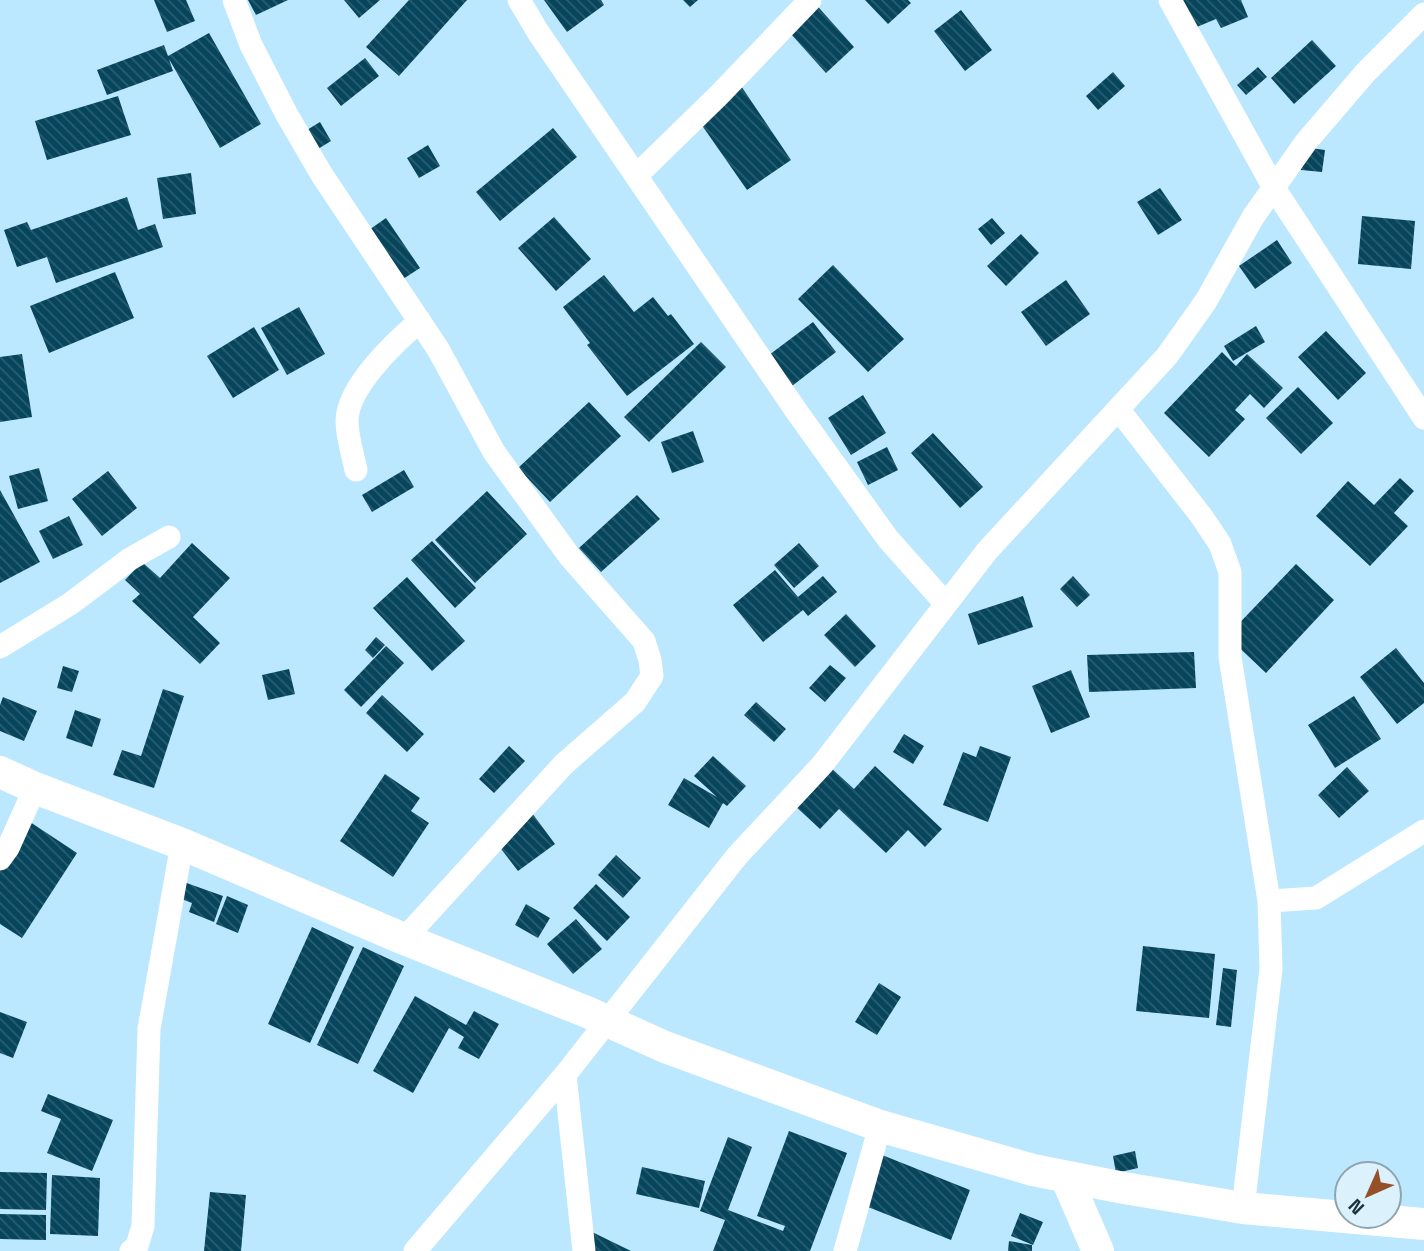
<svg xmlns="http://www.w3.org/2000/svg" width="1424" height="1251" viewBox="0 0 1424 1251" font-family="'Space Grotesk',sans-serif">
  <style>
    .building { fill: url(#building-back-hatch) }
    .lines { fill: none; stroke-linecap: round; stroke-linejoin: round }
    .street { stroke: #fff; stroke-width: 23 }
    .secondary { stroke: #fff; stroke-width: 32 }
  </style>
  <defs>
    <pattern id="building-back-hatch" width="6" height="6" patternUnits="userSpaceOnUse" patternTransform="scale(1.75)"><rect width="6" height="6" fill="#06455c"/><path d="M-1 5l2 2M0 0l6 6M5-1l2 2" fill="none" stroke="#2a5e71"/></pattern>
  </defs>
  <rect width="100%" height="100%" fill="#bbe8fe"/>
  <path class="building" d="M 154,0 L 186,0 L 195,21 L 167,32 Z
    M 248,0 L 288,0 L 256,15 Z
    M 344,0 L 380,0 L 359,18 Z
    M 409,0 L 467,0 L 399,76 L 366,47 Z
    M 544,0 L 601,0 L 604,5 L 567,32 Z
    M 683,0 L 698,0 L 690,7 Z
    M 812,0 L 854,47 L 826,73 L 782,24 Z
    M 865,0 L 908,0 L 911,3 L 888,24 Z
    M 1182,0 L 1241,0 L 1248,17 L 1221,28 L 1216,19 L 1192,29 Z
    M 961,10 L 992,50 L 965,71 L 934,31 Z
    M 209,33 L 261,124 L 220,148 L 169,59 L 173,71 L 107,95 L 97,70 L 164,45 L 168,56 Z
    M 1312,40 L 1336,66 L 1294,104 L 1271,78 Z
    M 365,58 L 379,76 L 341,106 L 327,88 Z
    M 1258,67 L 1267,77 L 1246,95 L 1237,85 Z
    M 1113,72 L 1125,86 L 1098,110 L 1086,96 Z
    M 737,80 L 791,160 L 747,190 L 692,111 Z
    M 118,96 L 131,135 L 47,160 L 35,121 Z
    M 320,122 L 331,141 L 313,152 L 302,133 Z
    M 553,128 L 577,157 L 500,221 L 476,192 Z
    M 428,145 L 440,166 L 419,178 L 407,158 Z
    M 1303,147 L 1325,150 L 1322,172 L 1301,170 Z
    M 191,173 L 196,214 L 163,219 L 157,178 Z
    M 1160,188 L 1182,220 L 1158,235 L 1137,202 Z
    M 127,197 L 138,230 L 155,224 L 163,247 L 56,283 L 47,257 L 17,267 L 4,230 L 27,222 L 31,230 Z
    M 1362,216 L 1415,221 L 1411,269 L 1358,264 Z
    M 554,217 L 591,259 L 556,291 L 518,248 Z
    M 386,218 L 420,268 L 400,281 L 366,232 Z
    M 992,218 L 1005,233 L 991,245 L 978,229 Z
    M 1021,234 L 1039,253 L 1006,286 L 987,266 Z
    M 1277,240 L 1292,263 L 1255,289 L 1239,266 Z
    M 833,265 L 904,339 L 868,372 L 798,299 Z
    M 115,272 L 134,318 L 49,353 L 30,306 Z
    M 604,275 L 634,312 L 653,297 L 668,316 L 671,314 L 694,344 L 627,396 L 587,345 L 590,343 L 563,307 Z
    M 1066,280 L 1090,314 L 1046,346 L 1021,312 Z
    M 299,307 L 325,354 L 287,375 L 261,328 Z
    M 813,322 L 836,352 L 792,386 L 769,355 Z
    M 1256,326 L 1265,342 L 1233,361 L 1224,346 Z
    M 254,327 L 279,370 L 233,398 L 207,356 Z
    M 1326,331 L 1366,373 L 1338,400 L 1298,357 Z
    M 701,342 L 726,367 L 649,442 L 624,417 Z
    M 1222,352 L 1236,366 L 1247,354 L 1283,388 L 1264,408 L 1250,394 L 1235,410 L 1245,419 L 1209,457 L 1164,413 Z
    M 22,354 L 32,417 L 0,422 L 0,357 Z
    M 1298,387 L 1333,423 L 1301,454 L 1266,418 Z
    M 863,395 L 886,433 L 851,455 L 828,418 Z
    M 589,402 L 621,436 L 550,502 L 518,468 Z
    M 693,431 L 704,462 L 672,473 L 661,442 Z
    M 933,433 L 983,487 L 960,508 L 911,453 Z
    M 887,447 L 898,470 L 868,485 L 857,462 Z
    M 39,468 L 48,501 L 18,509 L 9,476 Z
    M 404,470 L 414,487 L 372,512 L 362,495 Z
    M 108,471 L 137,508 L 102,536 L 72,499 Z
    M 1400,478 L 1414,491 L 1394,513 L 1408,526 L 1370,566 L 1316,516 L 1348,481 L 1374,505 Z
    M 0,490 L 40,562 L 0,583 Z
    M 487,491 L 527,534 L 475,583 L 435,540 Z
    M 637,495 L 660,519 L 601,572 L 579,548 Z
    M 69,516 L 83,545 L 53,559 L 39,531 Z
    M 432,541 L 476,588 L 455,608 L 411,560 Z
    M 192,543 L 230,578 L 193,617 L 220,643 L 200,664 L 132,601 L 140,594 L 125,580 L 142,562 L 160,578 Z
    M 799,543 L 819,566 L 794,588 L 774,565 Z
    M 1296,564 L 1334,600 L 1266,673 L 1227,636 Z
    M 775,570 L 798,597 L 823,576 L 837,592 L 808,616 L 803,610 L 763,642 L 733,605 Z
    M 1073,576 L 1090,595 L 1077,607 L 1060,589 Z
    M 407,577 L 465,641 L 432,671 L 373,608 Z
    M 1023,596 L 1033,627 L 978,645 L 968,614 Z
    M 846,614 L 876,646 L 855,667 L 824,635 Z
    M 376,637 L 385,645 L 373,658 L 365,650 Z
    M 386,646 L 404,663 L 361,707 L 344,690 Z
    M 1396,648 L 1424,683 L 1424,703 L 1397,724 L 1360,677 Z
    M 1194,652 L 1196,688 L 1089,692 L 1087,655 Z
    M 830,665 L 846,678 L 825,702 L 809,688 Z
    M 63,666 L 79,671 L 72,692 L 57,688 Z
    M 289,669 L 295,694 L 268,700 L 262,675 Z
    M 1071,670 L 1090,717 L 1051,733 L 1032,686 Z
    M 163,689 L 184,696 L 154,788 L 113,775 L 122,750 L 141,756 Z
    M 382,695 L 424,734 L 407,752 L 366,713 Z
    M 1354,696 L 1381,739 L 1335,768 L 1308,725 Z
    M 3,697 L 37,711 L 24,741 L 0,731 L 0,705 Z
    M 756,702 L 786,729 L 774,742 L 744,715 Z
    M 75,710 L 101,719 L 92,747 L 66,738 Z
    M 904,734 L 924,746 L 913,764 L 893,752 Z
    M 509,746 L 525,761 L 494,793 L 479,779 Z
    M 980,746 L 1011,757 L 988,822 L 943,805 L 963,752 L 976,757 Z
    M 713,756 L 746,786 L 727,806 L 723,803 L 709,828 L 668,805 L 684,778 L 717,797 L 694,776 Z
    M 829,766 L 854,789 L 875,766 L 942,829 L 925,847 L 908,830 L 886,853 L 839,809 L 820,829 L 793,804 Z
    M 1347,767 L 1369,791 L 1339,818 L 1318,795 Z
    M 385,774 L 420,798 L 411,811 L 429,823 L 393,877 L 340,841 Z
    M 532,813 L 555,844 L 518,871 L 495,841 Z
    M 27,820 L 77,853 L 22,938 L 0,924 L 0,862 Z
    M 616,855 L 641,878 L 623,898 L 598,875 Z
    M 181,881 L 223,896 L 214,922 L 189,912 L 192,903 L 176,897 Z
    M 596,884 L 630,917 L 607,941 L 573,908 Z
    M 227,896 L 248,905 L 238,933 L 216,924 Z
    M 526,904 L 550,918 L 538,938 L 515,925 Z
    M 576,919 L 602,949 L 573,974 L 547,944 Z
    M 312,927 L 354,947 L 310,1043 L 268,1024 Z
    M 1143,946 L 1215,954 L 1209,1018 L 1136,1011 Z
    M 363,947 L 404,966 L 358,1064 L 317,1045 Z
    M 1223,968 L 1237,970 L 1231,1027 L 1216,1025 Z
    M 879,983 L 901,997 L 877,1035 L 855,1022 Z
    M 415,996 L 466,1025 L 474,1011 L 499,1024 L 479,1059 L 458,1048 L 464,1037 L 449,1028 L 413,1093 L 373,1071 Z
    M 0,1012 L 27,1022 L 13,1058 L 0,1053 Z
    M 48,1094 L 113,1120 L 92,1171 L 47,1153 L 61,1119 L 41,1111 Z
    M 789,1131 L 847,1153 L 810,1251 L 713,1251 L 725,1220 L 700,1211 L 728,1137 L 752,1147 L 728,1210 L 783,1231 L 785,1226 L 757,1216 Z
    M 1135,1151 L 1138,1168 L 1116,1173 L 1113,1156 Z
    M 877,1153 L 970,1190 L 951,1240 L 858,1203 Z
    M 642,1167 L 705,1181 L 699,1208 L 636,1194 Z
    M 0,1172 L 47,1173 L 46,1210 L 0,1209 Z
    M 52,1175 L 100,1178 L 98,1236 L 50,1234 Z
    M 210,1192 L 246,1195 L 241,1251 L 204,1251 Z
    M 1020,1213 L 1043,1222 L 1033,1245 L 1011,1236 Z
    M 0,1214 L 46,1215 L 46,1240 L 0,1239 Z
    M 590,1231 L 631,1251 L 581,1251 Z
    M 1009,1241 L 1032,1245 L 1032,1251 L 1008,1251 Z"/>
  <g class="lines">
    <path class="street" d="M 234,0 L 251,45 L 287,115 L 322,175 L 438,349 L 494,452 L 570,557 L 644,641 L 650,660 L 652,676 L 635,702 L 564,764 L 404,939
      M 519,0 L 538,32 L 797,412 L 888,539 L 946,604
      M 1170,0 L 1274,188 L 1424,418
      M 636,176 L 719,95 L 810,0
      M 1119,410 L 1202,517 L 1220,544 L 1230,572 L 1230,657 L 1269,901 L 1271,969 L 1243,1208
      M 356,470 C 353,455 347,437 347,421 C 347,387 396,341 420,321
      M 0,647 L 70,604 L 130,559 L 169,537
      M 0,859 L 8,848 L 35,788
      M 1269,901 L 1316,898 L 1424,831
      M 565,1075 L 584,1251
      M 131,1251 L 137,1246 L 143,1226 L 149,1029 L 182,844
      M 415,1251 L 565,1075 L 737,856 L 822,765 L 987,551 L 1167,356 L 1206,301 L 1253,217 L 1306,142 L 1366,72 L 1424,14
      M 845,1251 L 880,1126"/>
    <path class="secondary" d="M 0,772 L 35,788 L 182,844 L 404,939 L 587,1012 L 665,1047 L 880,1126 L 1033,1170 L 1124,1188 L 1243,1208 L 1424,1224
      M 1066,1177 L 1098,1251"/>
  </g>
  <g transform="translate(1368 1195) rotate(225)"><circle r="33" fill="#dbf2fc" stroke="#8ea5af" stroke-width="2"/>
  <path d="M0-5L12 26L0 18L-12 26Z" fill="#965027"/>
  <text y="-10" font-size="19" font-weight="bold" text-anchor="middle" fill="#1a313b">N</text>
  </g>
</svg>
